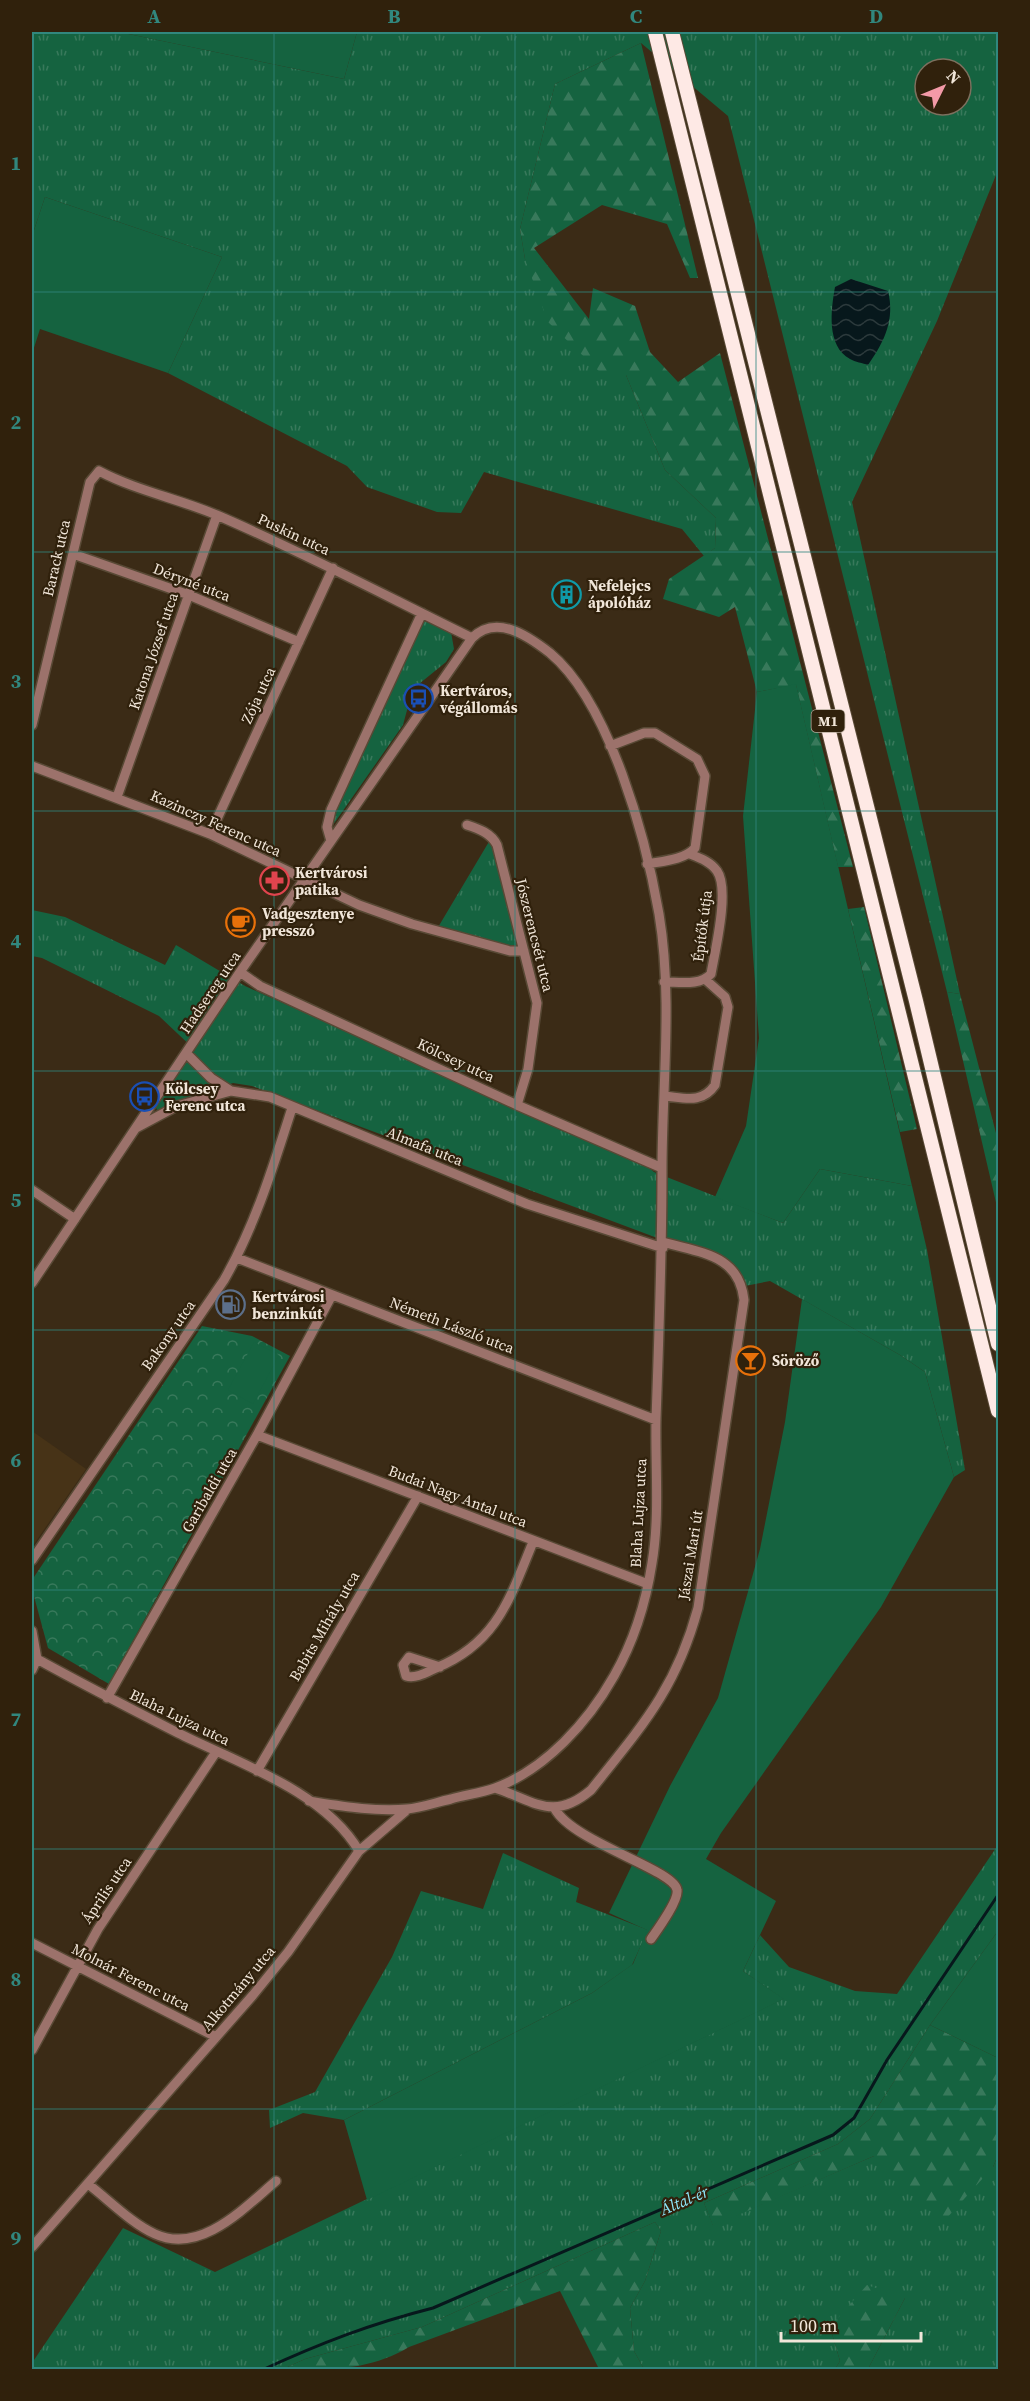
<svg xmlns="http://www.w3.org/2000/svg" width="1030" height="2401" viewBox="0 0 1030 2401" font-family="'Source Serif 4',serif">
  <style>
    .built { fill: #473317 }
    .grass { fill: url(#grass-tufts); fill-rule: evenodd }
    .forest { fill: url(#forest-firs) }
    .park { fill: url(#park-crowns) }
    .garden { fill: #156340 }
    .water { fill: url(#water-waves) }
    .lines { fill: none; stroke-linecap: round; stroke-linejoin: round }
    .stream { stroke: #07181c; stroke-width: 3 }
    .minor-casing { stroke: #584935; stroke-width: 12 }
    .highway-casing { stroke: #584935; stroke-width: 16 }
    .minor { stroke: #9c726b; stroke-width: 9 }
    .highway { stroke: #fee9e5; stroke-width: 14 }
    .grid { fill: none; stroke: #31877e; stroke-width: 1.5; stroke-opacity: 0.55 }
    .labels { text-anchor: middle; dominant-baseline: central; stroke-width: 4.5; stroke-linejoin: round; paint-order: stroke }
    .shield { fill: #30210c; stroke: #b7ab9c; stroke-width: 1.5 }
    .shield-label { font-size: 14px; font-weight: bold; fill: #f1e6d9 }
    .street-label { font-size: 15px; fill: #f1e6d9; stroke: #30210c }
    .poi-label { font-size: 15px; font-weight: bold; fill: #f1e6d9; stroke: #30210c; text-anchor: start }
    .water-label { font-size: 16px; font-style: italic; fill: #8ee9fc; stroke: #30210c }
    .neatline { fill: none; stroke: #31877e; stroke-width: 2 }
    .grid-label { font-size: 20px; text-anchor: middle; font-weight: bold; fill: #31877e }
  </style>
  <defs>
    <pattern id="grass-tufts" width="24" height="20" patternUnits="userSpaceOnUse" patternTransform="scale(1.5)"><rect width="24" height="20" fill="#156340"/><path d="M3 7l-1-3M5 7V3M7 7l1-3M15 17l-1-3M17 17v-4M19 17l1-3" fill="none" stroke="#38795b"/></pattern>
    <pattern id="forest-firs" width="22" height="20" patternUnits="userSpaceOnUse" patternTransform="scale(1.5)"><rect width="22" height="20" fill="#156340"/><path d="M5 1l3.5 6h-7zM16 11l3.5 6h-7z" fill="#38795b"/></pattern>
    <pattern id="park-crowns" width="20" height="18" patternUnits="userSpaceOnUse" patternTransform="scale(1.5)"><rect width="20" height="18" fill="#156340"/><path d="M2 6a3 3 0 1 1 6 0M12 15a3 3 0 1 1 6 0" fill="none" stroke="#38795b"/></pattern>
    <pattern id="water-waves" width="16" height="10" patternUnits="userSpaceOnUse" patternTransform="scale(1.5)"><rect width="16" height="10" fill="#07181c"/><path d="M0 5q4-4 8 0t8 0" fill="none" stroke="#2c3a3c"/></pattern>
  </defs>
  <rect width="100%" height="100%" fill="#3b2b16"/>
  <path class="built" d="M 32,1431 L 86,1469 L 32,1547 Z"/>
  <path class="grass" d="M 32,32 L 119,32 L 344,79 L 357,32 L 998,32 L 998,170 L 937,321 L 852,502 L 960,994 L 947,992 L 728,116 L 641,43 L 555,84 L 520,229 L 525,259 L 626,375 L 665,470 L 716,518 L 715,548 L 704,556 L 682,529 L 484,472 L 461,513 L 437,512 L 367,487 L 347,466 L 168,373 L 222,257 L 45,197 L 32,236 ZM 925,69 L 961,69 L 961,105 L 925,105 Z
    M 424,621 L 451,632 L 454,649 L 446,662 L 419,684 L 410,699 L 403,725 L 328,832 L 334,812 Z
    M 490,840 L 493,841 L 519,948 L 508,949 L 437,929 Z
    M 32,910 L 65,917 L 165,965 L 176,945 L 245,986 L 647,1166 L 654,1172 L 783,1223 L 820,1169 L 912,1186 L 927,1250 L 965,1470 L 954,1477 L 925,1372 L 900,1355 L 770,1281 L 745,1286 L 732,1266 L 252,1086 L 233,1083 L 157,1110 L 155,1105 L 195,1050 L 159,1016 L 42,958 L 32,956 Z
    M 998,1845 L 998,1931 L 930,2025 L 870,2119 L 838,2144 L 704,2203 L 713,2225 L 874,2156 L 993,2167 L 998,2155 L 998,2369 L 868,2369 L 905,2298 L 830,2327 L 840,2361 L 835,2369 L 644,2369 L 634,2351 L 630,2308 L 645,2281 L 661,2231 L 655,2222 L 422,2327 L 305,2359 L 283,2369 L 32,2370 L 32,2363 L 123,2228 L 215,2272 L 783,1999 L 743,1971 L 760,1935 L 789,1967 L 855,1991 L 897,1994 Z
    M 503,1853 L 579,1888 L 576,1902 L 648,1930 L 632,1965 L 592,1993 L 344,2120 L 303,2113 L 270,2128 L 269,2110 L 315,2092 L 392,1957 L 421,1891 L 483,1909 Z"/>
  <path class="forest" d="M 641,43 L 698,278 L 690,278 L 667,224 L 602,205 L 534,248 L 589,319 L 593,288 L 635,306 L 650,352 L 678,382 L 720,353 L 853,867 L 838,867 L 796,685 L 757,692 L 735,607 L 719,617 L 663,599 L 669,579 L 715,548 L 716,518 L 665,470 L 626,375 L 604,376 L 548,322 L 525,259 L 520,229 L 555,84 Z
    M 864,907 L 917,1129 L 900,1132 L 848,909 Z
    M 947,992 L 960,994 L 998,1141 L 998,1211 Z
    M 930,2025 L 998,2058 L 998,2155 L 993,2167 L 945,2220 L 874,2156 L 713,2226 L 704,2203 L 838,2144 L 870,2119 Z
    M 655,2222 L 661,2231 L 645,2281 L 630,2308 L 634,2351 L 644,2369 L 599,2369 L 560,2291 L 409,2347 C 369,2371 328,2370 283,2369 L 305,2359 L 422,2327 Z
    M 867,2285 L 905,2298 L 868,2369 L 835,2369 L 840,2361 L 830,2327 Z"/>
  <path class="park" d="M 202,1326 L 252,1336 L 290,1356 L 109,1684 L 48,1648 L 32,1589 L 32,1580 Z"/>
  <path class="garden" d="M 119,32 L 357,32 L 344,79 Z
    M 45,197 L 222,257 L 168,373 L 40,329 L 32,354 L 32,236 Z
    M 796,684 L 912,1186 L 820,1169 L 783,1223 L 715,1197 L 746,1126 L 759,1038 L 743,816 L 757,692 Z
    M 802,1299 L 900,1355 L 925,1372 L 954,1477 L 881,1607 L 721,1833 L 706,1859 L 776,1901 L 743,1971 L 784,1999 L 367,2200 L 344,2120 L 592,1993 L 633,1964 L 647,1930 L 609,1913 L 670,1786 L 718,1698 L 760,1549 L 785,1422 Z
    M 254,1342 L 279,1355 L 253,1404 L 228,1390 Z
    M 998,1931 L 998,2058 L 930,2025 Z"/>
  <path class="water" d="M 851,279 L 888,291 C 895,319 885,341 868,365 C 863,363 855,362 850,359 C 826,346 831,309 835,287 Z"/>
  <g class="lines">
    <path class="stream" d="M 262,2370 C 321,2343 370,2324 433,2308 L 833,2135 L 854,2118 L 887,2060 L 998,1895"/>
    <defs>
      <path id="minor" d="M 73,554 L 189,595 L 299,642
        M 32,725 L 90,482 L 99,471 C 137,491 180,499 219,516 C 305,553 388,597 472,638
        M 610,746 L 644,733 L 655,733 L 697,759 L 705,776 L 695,848 C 684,860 663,861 647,864
        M 32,766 L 210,834 L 359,905 L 412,924 L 510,951 L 524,951
        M 117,797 L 217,515
        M 467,825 C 479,829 491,833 497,845 L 537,1003 L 528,1069 L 517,1105
        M 210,834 L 333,568
        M 331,841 L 327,827 L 331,810 L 422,613
        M 240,972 L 260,986 L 517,1105 L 662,1168
        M 664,982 C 680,982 700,986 711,974 C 715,951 730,889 717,871 C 711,862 700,858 690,854
        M 187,1054 L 211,1078 L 231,1091 L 270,1097 L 527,1204 L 663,1248
        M 665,1096 C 685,1098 702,1104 715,1085 L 728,1007 L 725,997 L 706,980
        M 136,1128 L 177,1106 L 231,1091
        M 32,1190 L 75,1219
        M 237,1258 L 656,1420
        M 32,1283 L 240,972 L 472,638 C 496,614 527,635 550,653 C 610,703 646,839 659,914 C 673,998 662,1086 662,1170 C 662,1254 659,1336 656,1419 C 655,1466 660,1516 652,1563 C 646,1602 634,1641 614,1676 C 588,1722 546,1769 495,1788 C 481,1793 465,1795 451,1799 C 437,1802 421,1808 407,1809 C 375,1812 341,1806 309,1801
        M 257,1435 L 648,1584
        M 32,1560 L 224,1280 C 255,1226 273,1167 292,1108
        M 32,1631 L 37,1659 L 32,1670
        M 37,1659 C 84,1685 131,1709 178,1733 C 238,1763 324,1791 359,1851
        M 440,1667 L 409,1657 L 403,1665 L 406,1676 C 416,1679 427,1672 436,1668 C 497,1643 510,1598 533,1542
        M 107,1698 L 257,1435 L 332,1295
        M 257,1771 L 418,1496
        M 495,1788 C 535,1801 553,1822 591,1790 C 642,1726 676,1689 698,1608 L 744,1300 C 739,1254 700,1253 663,1242
        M 555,1809 C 573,1842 675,1870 677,1890 C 679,1900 658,1929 651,1939
        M 32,1943 L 216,2037
        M 32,2050 L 98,1929 L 216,1752
        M 88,2184 C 109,2200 131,2223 155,2234 C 201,2255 245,2207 276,2181
        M 32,2247 L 253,1995 L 288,1952 L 359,1851 L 408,1809"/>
      <path id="highway" d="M 655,32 L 998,1411
        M 672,32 L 916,1001 L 998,1344"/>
    </defs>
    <use href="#minor" class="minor-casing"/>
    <use href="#highway" class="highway-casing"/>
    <use href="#minor" class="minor"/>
    <use href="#highway" class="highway"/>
  </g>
  <path class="grid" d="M 274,32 L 274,2370M 515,32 L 515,2370M 756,32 L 756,2370M 32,292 L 998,292M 32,552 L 998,552M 32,811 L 998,811M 32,1071 L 998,1071M 32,1330 L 998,1330M 32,1590 L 998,1590M 32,1849 L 998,1849M 32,2109 L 998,2109"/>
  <defs>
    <symbol id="building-ring" viewBox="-11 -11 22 22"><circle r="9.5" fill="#30210c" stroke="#0f9aa8" stroke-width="1.5"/><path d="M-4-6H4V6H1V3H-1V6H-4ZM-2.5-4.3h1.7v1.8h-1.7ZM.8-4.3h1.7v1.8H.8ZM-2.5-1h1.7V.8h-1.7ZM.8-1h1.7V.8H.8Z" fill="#0f9aa8"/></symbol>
    <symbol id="bus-ring" viewBox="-11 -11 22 22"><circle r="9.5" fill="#30210c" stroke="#1a4fb4" stroke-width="1.5"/><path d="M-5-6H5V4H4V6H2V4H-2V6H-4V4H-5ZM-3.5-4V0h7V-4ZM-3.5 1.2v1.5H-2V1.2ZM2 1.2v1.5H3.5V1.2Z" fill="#1a4fb4"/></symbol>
    <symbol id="pharmacy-ring" viewBox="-11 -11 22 22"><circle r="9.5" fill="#30210c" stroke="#e0444e" stroke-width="1.5"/><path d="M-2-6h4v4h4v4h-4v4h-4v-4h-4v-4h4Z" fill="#e0444e"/></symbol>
    <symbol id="cafe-ring" viewBox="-11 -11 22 22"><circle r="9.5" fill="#30210c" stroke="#e8710a" stroke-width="1.5"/><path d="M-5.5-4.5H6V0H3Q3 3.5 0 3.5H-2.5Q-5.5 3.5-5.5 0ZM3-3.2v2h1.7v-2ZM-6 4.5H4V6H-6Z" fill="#e8710a"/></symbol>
    <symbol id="fuel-ring" viewBox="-11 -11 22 22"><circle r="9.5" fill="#30210c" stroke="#5c6f8a" stroke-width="1.5"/><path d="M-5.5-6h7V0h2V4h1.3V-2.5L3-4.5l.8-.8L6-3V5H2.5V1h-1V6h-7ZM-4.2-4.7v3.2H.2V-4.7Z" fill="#5c6f8a"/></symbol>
    <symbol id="bar-ring" viewBox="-11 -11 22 22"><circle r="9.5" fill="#30210c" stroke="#e8710a" stroke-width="1.5"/><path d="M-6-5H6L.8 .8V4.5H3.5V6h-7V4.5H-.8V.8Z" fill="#e8710a"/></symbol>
  </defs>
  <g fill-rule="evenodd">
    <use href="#building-ring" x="550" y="578" width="33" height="33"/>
    <use href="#bus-ring" x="402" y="682" width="33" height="33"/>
    <use href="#pharmacy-ring" x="258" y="864" width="33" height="33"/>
    <use href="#cafe-ring" x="224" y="906" width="33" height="33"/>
    <use href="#bus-ring" x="128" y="1080" width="33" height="33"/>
    <use href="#fuel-ring" x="214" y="1288" width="33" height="33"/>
    <use href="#bar-ring" x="734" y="1344" width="33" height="33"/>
  </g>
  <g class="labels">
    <rect class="shield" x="811.5" y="710" width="33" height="22" rx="4.5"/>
    <g class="shield-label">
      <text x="828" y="721">M1</text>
    </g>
    <g class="street-label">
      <text transform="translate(294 534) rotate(25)">Puskin utca</text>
      <text transform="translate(56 558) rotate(-77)">Barack utca</text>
      <text transform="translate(192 582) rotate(21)">Déryné utca</text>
      <text transform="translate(153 651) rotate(-71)">Katona József utca</text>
      <text transform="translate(258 695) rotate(-65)">Zója utca</text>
      <text transform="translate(216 823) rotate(24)">Kazinczy Ferenc utca</text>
      <text transform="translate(702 926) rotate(-83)">Építők útja</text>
      <text transform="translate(535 935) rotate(76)">Jószerencsét utca</text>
      <text transform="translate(210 992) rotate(-56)">Hadsereg utca</text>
      <text transform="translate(456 1060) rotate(25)">Kölcsey utca</text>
      <text transform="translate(425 1146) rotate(22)">Almafa utca</text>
      <text transform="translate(452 1325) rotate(21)">Németh László utca</text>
      <text transform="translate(168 1335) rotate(-55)">Bakony utca</text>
      <text transform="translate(209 1490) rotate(-60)">Garibaldi utca</text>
      <text transform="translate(458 1496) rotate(21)">Budai Nagy Antal utca</text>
      <text transform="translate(638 1513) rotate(-87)">Blaha Lujza utca</text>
      <text transform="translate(690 1555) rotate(-81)">Jászai Mari út</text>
      <text transform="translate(324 1626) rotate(-60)">Babits Mihály utca</text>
      <text transform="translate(180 1717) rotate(26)">Blaha Lujza utca</text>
      <text transform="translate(106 1890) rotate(-56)">Április utca</text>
      <text transform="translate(131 1977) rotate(27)">Molnár Ferenc utca</text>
      <text transform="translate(238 1988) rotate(-50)">Alkotmány utca</text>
    </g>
    <g class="poi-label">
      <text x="588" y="585">Nefelejcs<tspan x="588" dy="17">ápolóház</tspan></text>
      <text x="440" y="690">Kertváros,<tspan x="440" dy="17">végállomás</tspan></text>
      <text x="295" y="872">Kertvárosi<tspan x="295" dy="17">patika</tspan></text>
      <text x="262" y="913">Vadgesztenye<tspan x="262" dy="17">presszó</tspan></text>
      <text x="165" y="1088">Kölcsey<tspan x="165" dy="17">Ferenc utca</tspan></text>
      <text x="252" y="1296">Kertvárosi<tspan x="252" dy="17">benzinkút</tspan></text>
      <text x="772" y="1360">Söröző</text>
    </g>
    <g class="water-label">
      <text transform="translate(684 2200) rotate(-23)">Által-ér</text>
    </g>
  </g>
  <rect width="1030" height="2401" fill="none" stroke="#30210c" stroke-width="66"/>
  <g transform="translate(943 87) rotate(47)"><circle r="28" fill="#30210c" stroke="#7d705e" stroke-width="1.5"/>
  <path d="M0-4.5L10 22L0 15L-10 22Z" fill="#f39aa7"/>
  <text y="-9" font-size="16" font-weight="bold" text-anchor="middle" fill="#f1e6d9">N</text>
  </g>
  <path d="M781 2332v9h140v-9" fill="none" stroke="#f1e6d9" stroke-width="3"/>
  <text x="790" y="2332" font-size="18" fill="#f1e6d9" stroke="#30210c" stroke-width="4.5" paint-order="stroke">100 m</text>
  <rect x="33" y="33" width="964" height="2335" class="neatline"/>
  <g class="grid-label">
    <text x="154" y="23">A</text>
    <text x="394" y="23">B</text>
    <text x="636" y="23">C</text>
    <text x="876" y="23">D</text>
    <text x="16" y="170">1</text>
    <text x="16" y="429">2</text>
    <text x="16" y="688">3</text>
    <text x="16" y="948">4</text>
    <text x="16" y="1207">5</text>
    <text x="16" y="1467">6</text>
    <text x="16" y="1726">7</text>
    <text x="16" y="1986">8</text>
    <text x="16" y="2245">9</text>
  </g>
</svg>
